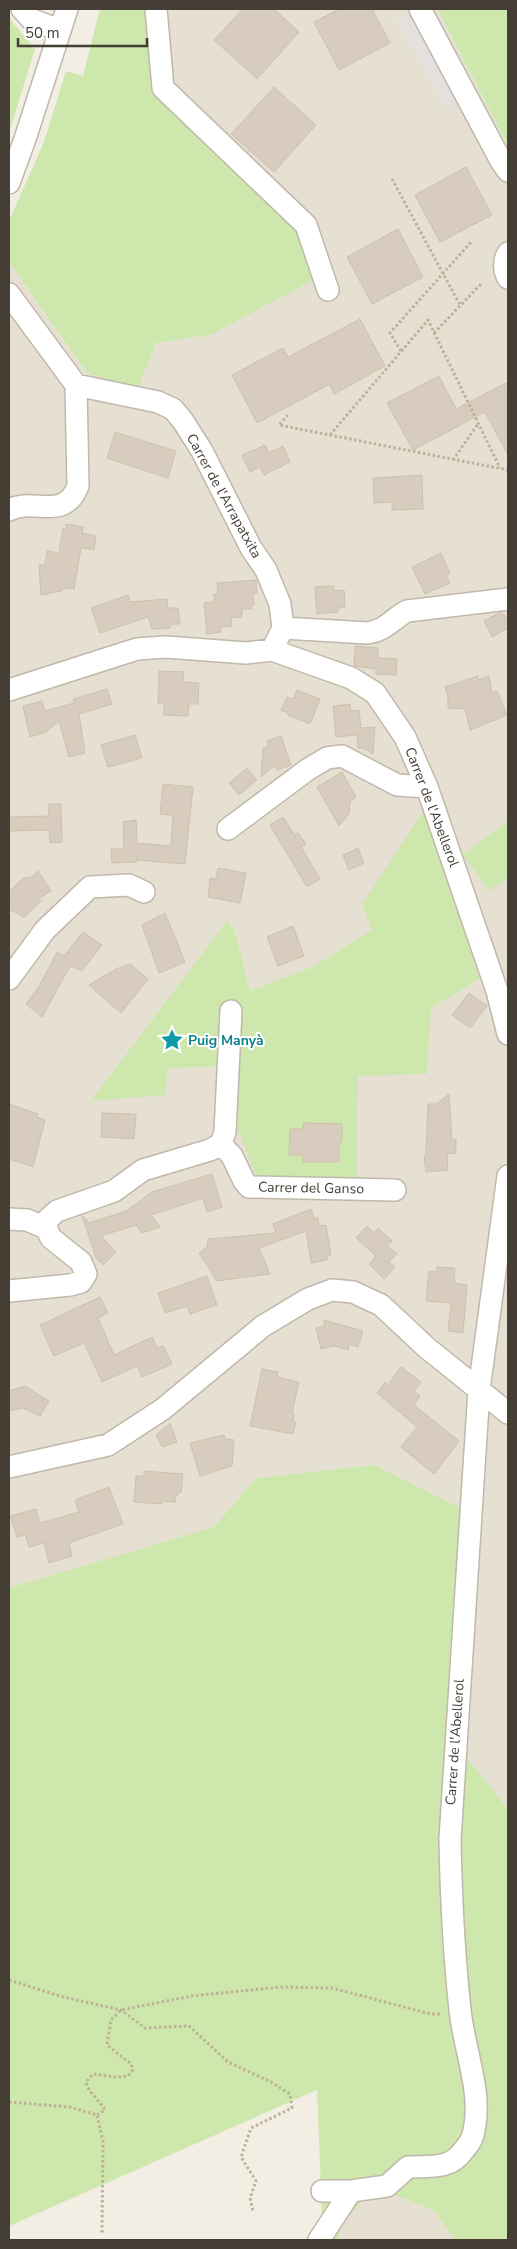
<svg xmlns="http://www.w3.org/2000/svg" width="517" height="2249" viewBox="0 0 517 2249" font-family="'Nunito Sans',sans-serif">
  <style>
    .residential { fill: #e6e0d2; fill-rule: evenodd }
    .green { fill: #cde7ad }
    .parking { fill: #e3e0dd }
    .building { fill: #d7ccbd; stroke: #cec1ad }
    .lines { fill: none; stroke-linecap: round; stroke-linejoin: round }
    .minor-casing { stroke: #c0b8aa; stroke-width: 24 }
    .path { stroke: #bfb198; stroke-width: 3; stroke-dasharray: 2.5 2.5; stroke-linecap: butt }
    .minor { stroke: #fff; stroke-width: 21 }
    .labels { text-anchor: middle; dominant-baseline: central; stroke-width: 4; stroke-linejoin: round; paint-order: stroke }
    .street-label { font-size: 14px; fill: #443e34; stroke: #fff }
    .culture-label { font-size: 14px; font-weight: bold; fill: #0d838f; stroke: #fff; text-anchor: start }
  </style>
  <rect width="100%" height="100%" fill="#f2eee4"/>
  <path class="residential" d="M 148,9 L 438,9 L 508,146 L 508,1809 L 477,1770 L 446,1736 L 463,1509 L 375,1465 L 256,1478 L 214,1527 L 9,1588 L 9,262 L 87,373 L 138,387 L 156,343 L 210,335 L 155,93 ZM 227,921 L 235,931 L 250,991 L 312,967 L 372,930 L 431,1008 L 427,1073 L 358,1076 L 357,1182 L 238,1066 L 168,1068 Z
    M 390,2193 L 433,2210 L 456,2240 L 338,2240 L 342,2225 L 364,2199 Z"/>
  <path class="green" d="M 100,9 L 148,9 L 155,93 L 297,227 L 315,279 L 210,335 L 156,343 L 138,388 L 87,373 L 9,262 L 9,221 L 44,142 L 66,71 L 83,76 Z
    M 438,9 L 508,9 L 508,146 Z
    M 9,18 L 35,49 L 9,133 Z
    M 426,807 L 479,979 L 431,1008 L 427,1074 L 358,1076 L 357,1182 L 256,1175 L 238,1129 L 238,1066 L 168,1068 L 165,1095 L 91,1101 L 227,921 L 235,931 L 250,991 L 312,967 L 372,930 L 362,905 Z
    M 508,821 L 508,877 L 490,891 L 463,855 Z
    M 375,1465 L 463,1509 L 446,1736 L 477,1770 L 508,1809 L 508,2240 L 456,2240 L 433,2210 L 390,2193 L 364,2199 L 342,2225 L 338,2240 L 323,2240 L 317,2090 L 9,2226 L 9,1588 L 214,1527 L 256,1478 Z"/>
  <path class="parking" d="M 409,12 L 459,101 L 446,108 L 396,19 Z"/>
  <path class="building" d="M 243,9 L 274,9 L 299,32 L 257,79 L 214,40 Z
    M 339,9 L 372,9 L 390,43 L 339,70 L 314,22 Z
    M 274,87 L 316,125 L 274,172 L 231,134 Z
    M 466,167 L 492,215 L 440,242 L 415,195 Z
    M 398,229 L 423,277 L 372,304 L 347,257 Z
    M 360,319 L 385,366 L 334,394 L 330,384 L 257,423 L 232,375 L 283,348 L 288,357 Z
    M 439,376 L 456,409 L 508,382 L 508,455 L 485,412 L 413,450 L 387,403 Z
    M 115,432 L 176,451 L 168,478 L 107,458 Z
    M 265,445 L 269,453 L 283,446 L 290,462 L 264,475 L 260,467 L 250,472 L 242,455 Z
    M 422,475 L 423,509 L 392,510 L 392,502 L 374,503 L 373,478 Z
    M 66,524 L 83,527 L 82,533 L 96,536 L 94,550 L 81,548 L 74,589 L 64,588 L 61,591 L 41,595 L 39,565 L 45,565 L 47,551 L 59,553 L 63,528 L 66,529 Z
    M 441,553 L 450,573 L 446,575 L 450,583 L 425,594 L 412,567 Z
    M 256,580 L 257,593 L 253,593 L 254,605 L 251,606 L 252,609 L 242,609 L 242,617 L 231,618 L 232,626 L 221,627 L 221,632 L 207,634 L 204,603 L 215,602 L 214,594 L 218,594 L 217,583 Z
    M 334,586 L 334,591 L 344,590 L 345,607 L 338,608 L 338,612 L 317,614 L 315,587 Z
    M 128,595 L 130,602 L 167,599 L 168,608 L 178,608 L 180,624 L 170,624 L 170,628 L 152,629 L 148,617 L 100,633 L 91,608 Z
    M 501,612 L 502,615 L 504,614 L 508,623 L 508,628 L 492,637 L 484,621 Z
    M 355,646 L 378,648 L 378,658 L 397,659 L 396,675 L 376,674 L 376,669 L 354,666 Z
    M 159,671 L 184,672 L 183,682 L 199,683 L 198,704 L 189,704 L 188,716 L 164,715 L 164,704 L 158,703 Z
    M 478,676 L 478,680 L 489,676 L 492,693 L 497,691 L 507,715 L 470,730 L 465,709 L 448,708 L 448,697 L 445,687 Z
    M 107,689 L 112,704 L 79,714 L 85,753 L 69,757 L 59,721 L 46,732 L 30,737 L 23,706 L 42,701 L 45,711 L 74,703 L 73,699 Z
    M 297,690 L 320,699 L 310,724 L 288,715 L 288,713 L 281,710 L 287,697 L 293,699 Z
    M 350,704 L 351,711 L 359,710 L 361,728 L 375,727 L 373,754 L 363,748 L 358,748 L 357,735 L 336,737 L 333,706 Z
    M 135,735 L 142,758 L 108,767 L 101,745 Z
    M 281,736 L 291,765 L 277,770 L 275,765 L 261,777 L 263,748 L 269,746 L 267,741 Z
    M 247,768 L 257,780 L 239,795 L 229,783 Z
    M 342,772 L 356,797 L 350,801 L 349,814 L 339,826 L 317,787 Z
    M 163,784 L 193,787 L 185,864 L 137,860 L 137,862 L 112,863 L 111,849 L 124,849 L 123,822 L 136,820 L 137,843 L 171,846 L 173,815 L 160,814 Z
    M 48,804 L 61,804 L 62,842 L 50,843 L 49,830 L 9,831 L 9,817 L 49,816 Z
    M 283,817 L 295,835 L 298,833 L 306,844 L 301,847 L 320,879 L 307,887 L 270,825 Z
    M 358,848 L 364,863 L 349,870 L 343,855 Z
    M 218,868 L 246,873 L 240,903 L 208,897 L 210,878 L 216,879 Z
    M 38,871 L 51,891 L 38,899 L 41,901 L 24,917 L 9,909 L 9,892 L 23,878 L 30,878 Z
    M 165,913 L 185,962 L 159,973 L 142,925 Z
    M 293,926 L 304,956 L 278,966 L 267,937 Z
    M 83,932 L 102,945 L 82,971 L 70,966 L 42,1017 L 26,1004 L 40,985 L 57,952 L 64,956 Z
    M 130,964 L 148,979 L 121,1013 L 89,985 L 116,969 Z
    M 469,993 L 487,1006 L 470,1028 L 452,1015 Z
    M 449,1094 L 452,1140 L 456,1139 L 456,1153 L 447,1154 L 448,1170 L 426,1172 L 424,1156 L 426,1156 L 426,1151 L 428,1104 L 436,1104 Z
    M 9,1104 L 38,1114 L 37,1117 L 45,1120 L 33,1167 L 9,1159 Z
    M 102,1113 L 136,1114 L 134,1139 L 101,1137 Z
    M 303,1123 L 342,1124 L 342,1142 L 339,1142 L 339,1162 L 303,1162 L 303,1155 L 289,1155 L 290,1129 L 303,1129 Z
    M 212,1174 L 222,1207 L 207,1212 L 203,1198 L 151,1215 L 160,1227 L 142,1233 L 136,1225 L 101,1236 L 116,1252 L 103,1265 L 96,1258 L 82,1215 L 89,1223 L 126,1211 L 152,1192 Z
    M 311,1209 L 314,1218 L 318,1218 L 319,1226 L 326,1225 L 331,1255 L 327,1256 L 327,1260 L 311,1263 L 306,1231 L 259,1248 L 270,1274 L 217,1281 L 199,1253 L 207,1247 L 208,1239 L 276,1233 L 273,1224 Z
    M 367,1226 L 374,1233 L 378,1228 L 392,1241 L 387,1246 L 397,1254 L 389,1262 L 395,1267 L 384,1279 L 369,1264 L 376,1256 L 356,1238 Z
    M 437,1267 L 455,1268 L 454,1283 L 467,1285 L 463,1333 L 448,1331 L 451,1303 L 426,1301 L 429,1271 L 437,1272 Z
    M 207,1276 L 217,1305 L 190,1314 L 187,1306 L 165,1313 L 158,1293 Z
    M 100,1297 L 108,1313 L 98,1318 L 114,1355 L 152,1337 L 157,1348 L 163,1346 L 172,1364 L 142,1377 L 137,1366 L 102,1382 L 84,1343 L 54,1356 L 40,1325 Z
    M 324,1320 L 363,1331 L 358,1347 L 349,1344 L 348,1350 L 334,1346 L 321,1349 L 316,1328 L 324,1326 Z
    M 401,1367 L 421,1382 L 414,1391 L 420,1396 L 414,1405 L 459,1441 L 434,1474 L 401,1447 L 417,1427 L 377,1393 L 385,1382 L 388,1385 Z
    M 262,1369 L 278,1372 L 277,1377 L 299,1382 L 292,1413 L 294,1414 L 293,1421 L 296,1422 L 293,1434 L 250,1426 Z
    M 25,1386 L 49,1401 L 40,1416 L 23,1408 L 9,1411 L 9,1391 Z
    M 170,1423 L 177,1442 L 162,1447 L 156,1435 Z
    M 224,1435 L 225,1439 L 234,1440 L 232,1466 L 200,1476 L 190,1443 Z
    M 144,1471 L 183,1474 L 181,1492 L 176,1496 L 175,1502 L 162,1501 L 162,1504 L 134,1502 L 136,1476 L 144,1476 Z
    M 109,1487 L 123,1524 L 69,1543 L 72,1556 L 49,1563 L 44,1543 L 29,1547 L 25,1535 L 17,1537 L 10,1516 L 36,1509 L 40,1523 L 79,1512 L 75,1500 Z"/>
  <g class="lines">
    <defs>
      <path id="minor" d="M 22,9 L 32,20 L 60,30
        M 156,9 L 163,88 L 306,225 L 328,290
        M 420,9 L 501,161 L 508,171
        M 9,183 L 25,139 L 67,9
        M 508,253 C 503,261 504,271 508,278
        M 9,294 L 76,385 L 78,486 C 64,522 34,497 9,510
        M 76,385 L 158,402 L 173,409 L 183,421 L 202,451 L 251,548 L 266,570 L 280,604 L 283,628 L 272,650
        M 283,628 L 368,633 C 386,630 391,620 407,611 L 508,599
        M 9,690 L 137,649 L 166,647 L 246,653 L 272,650 L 351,678 L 375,693 L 405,737 L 427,787 L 497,991 L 508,1034
        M 228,829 L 307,770 L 327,758 L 342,756 L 397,785 L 427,787
        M 9,979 L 45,930 L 90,887 L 129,885 L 144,892
        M 221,1144 L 225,1132 L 231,1011
        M 9,1219 L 27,1220 L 46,1228
        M 9,1291 L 70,1285 L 81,1282 L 86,1274 L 81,1262 L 51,1238 L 46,1228 L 48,1219 L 57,1211 L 114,1191 L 143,1170 L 210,1150 L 221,1144 L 232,1156 L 244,1181 L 249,1187 L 395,1190
        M 9,1467 L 108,1445 L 163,1409 L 263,1326 L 308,1299 L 332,1290 L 353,1292 L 381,1305 L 427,1348 L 508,1413
        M 322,2191 L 351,2191 L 387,2186 L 408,2167 C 429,2166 450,2170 463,2151 C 466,2147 470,2143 472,2138 C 485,2097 464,2051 460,2010 C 454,1954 451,1897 450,1839 L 479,1390 L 508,1176
        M 319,2240 L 351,2191"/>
    </defs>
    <use href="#minor" class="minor-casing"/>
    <path class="path" d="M 392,179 L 460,305
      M 434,333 L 481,284
      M 401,351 L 390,333 L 472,241
      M 288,415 L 279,425 L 508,470
      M 330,435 L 428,320 L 500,468
      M 453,460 L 478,424
      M 9,1980 L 63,1997 L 121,2010 L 145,2028 L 189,2026 L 228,2062 L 271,2082 L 290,2094 L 292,2108 L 251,2128 L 241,2157 L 256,2181 L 250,2198 L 253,2211
      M 9,2102 L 70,2107 L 97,2115 L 103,2141 L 102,2234
      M 97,2115 L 105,2110 C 99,2100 88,2092 86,2082 L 93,2074 L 114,2077 L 128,2076 L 133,2070 L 131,2064 L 107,2045 L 111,2020 L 121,2010 L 192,1996 L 280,1987 L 332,1988 L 431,2014 L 442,2014"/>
    <use href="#minor" class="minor"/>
  </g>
  <defs>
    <symbol id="sight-bare" viewBox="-9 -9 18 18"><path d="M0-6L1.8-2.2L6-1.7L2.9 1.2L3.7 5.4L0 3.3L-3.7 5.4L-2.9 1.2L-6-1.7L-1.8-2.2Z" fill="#0f9aa8" stroke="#fff" stroke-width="2.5" paint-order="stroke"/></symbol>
  </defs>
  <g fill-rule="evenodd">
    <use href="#sight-bare" x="156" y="1024" width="32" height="32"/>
  </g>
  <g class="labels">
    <g class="street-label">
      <text transform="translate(224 496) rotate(61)">Carrer de l'Arrapatxita</text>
      <text transform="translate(432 807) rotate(69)">Carrer de l'Abellerol</text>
      <text transform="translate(311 1188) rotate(1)">Carrer del Ganso</text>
      <text transform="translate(455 1742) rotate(-86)">Carrer de l'Abellerol</text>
    </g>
    <g class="culture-label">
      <text x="188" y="1040">Puig Manyà</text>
    </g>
  </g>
  <rect width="517" height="2249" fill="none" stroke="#443e34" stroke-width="20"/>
  <path d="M18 38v8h129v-8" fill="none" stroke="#443e34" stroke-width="2.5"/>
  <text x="25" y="38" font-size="15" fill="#443e34" stroke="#ffffff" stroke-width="4" paint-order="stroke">50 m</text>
</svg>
